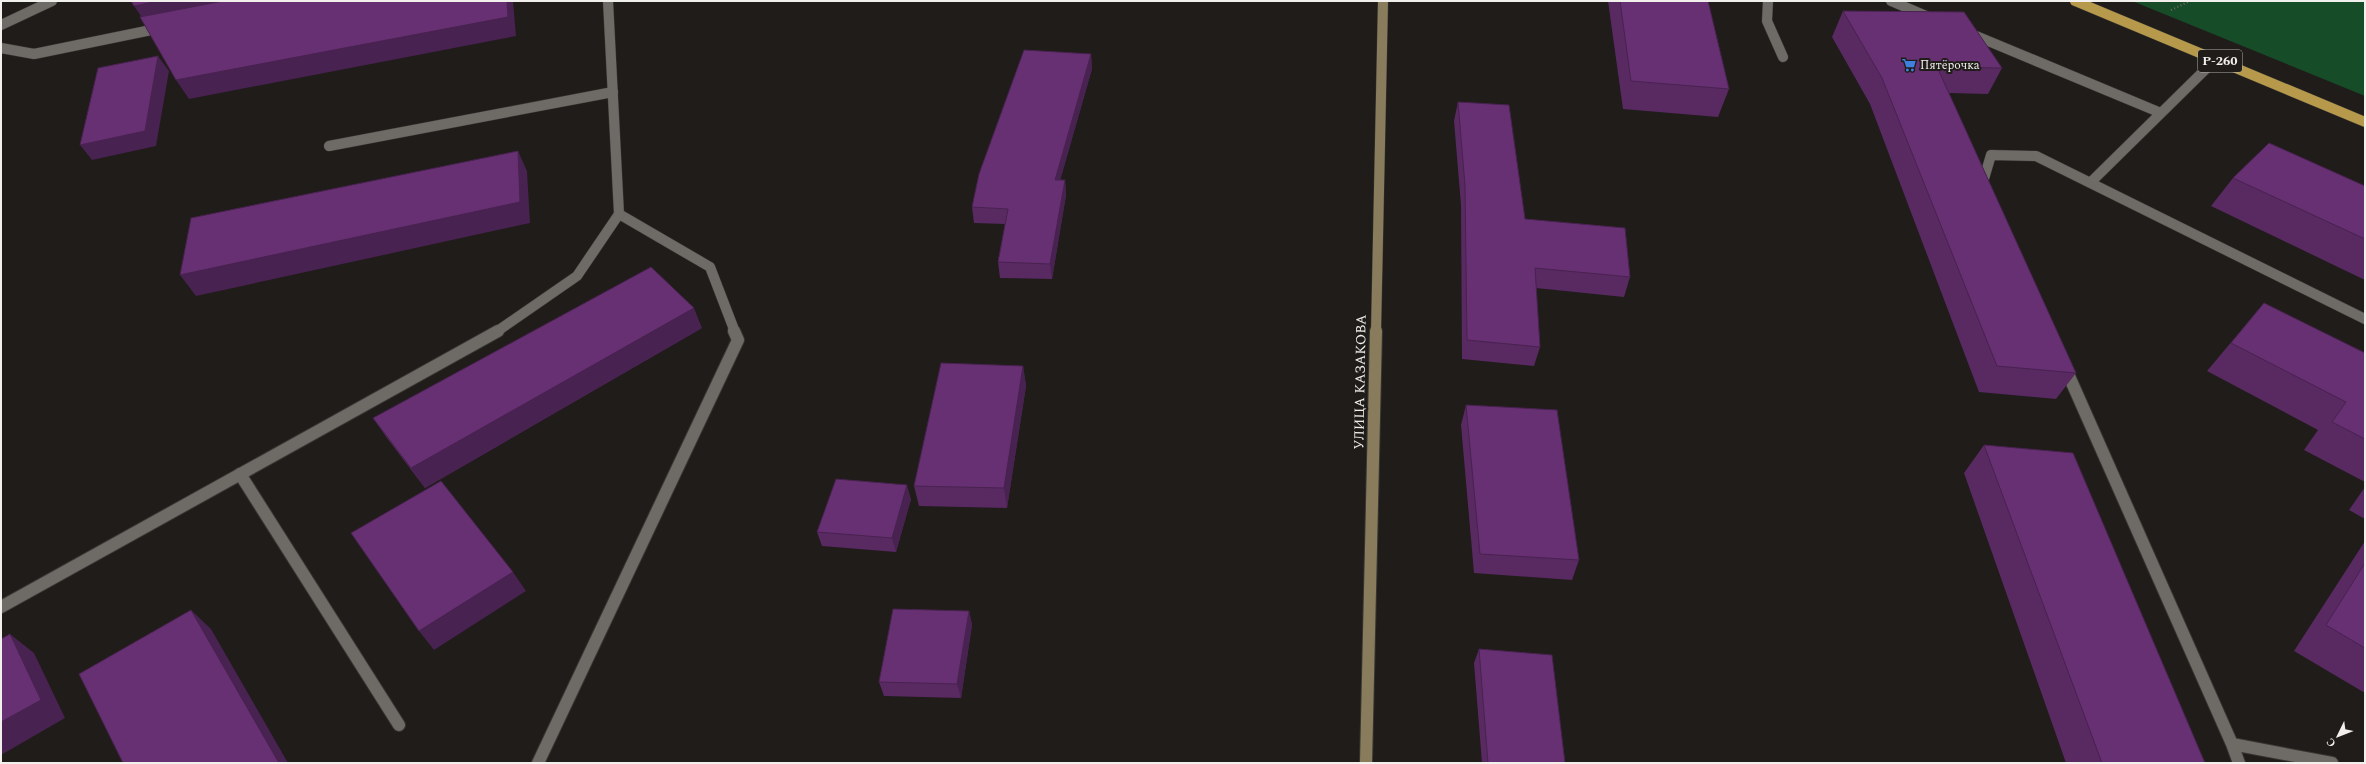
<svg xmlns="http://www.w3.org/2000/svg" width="2366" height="764" viewBox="0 0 2366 764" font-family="Spectral,serif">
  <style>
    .green { fill: #174c29 }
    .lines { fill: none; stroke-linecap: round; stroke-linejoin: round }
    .service-far1-casing { stroke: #373633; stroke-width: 11 }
    .service-casing { stroke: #373633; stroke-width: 14 }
    .minor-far1-casing { stroke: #373633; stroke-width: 11 }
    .minor-casing { stroke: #373633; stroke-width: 14 }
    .secondary-far1-casing { stroke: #373633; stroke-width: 11 }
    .secondary-casing { stroke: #373633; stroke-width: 14 }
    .trunk-casing { stroke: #373633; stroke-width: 11 }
    .path { stroke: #6e6b68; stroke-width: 2; stroke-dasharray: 1 2.5; stroke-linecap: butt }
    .service-far1 { stroke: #6e6a66; stroke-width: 10 }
    .service { stroke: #6e6a66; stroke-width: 12 }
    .minor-far1 { stroke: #6e6a66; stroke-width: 10 }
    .minor { stroke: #6e6a66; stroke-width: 12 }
    .secondary-far1 { stroke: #897c5c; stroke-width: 10 }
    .secondary { stroke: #897c5c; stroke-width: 12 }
    .trunk { stroke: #b6994a; stroke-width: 10 }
    .wall { fill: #592962 }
    .shaded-wall { fill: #482250 }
    .building { fill: #673072; stroke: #482250 }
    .labels { text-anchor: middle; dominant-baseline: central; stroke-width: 4; stroke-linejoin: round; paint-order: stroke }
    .far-poi-label { font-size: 12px; fill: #f1f0ed; stroke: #1f1c19; text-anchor: start }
    .shield { fill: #1f1c19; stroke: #b2b0ad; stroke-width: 1 }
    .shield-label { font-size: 13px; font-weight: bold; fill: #f1f0ed }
    .street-label { font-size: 14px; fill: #f1f0ed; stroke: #1f1c19 }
  </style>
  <rect width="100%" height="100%" fill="#1f1c19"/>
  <path class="green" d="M 2132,1 L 2365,1 L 2365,96 Z"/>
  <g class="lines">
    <defs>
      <path id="service-far1" d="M 1768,1 L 1767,21 L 1783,57
        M 1891,1 L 1931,18
        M 1969,33 L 2161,113
        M 1,48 L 34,54 L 161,28
        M 329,146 L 613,92
        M 2090,183 L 2216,59
        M 1985,187 L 1983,182 L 1991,155 L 2036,156 L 2365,319"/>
      <path id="service" d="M 2065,367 L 2232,744 L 2332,763
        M 240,474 L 399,725
        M 2232,744 L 2239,763"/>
      <path id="minor-far1" d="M 608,1 L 619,214
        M 1,25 L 52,1
        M 619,214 L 710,267 L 735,332
        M 496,332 L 577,276 L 619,214"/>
      <path id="minor" d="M 1,607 L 498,331
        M 538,763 L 738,340 L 734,331"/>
      <path id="secondary-far1" d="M 1376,332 L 1383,1"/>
      <path id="secondary" d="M 1366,763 L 1376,331"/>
      <path id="trunk" d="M 2075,1 L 2365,122"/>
    </defs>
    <use href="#service-far1" class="service-far1-casing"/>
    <use href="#service" class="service-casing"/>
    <use href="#minor-far1" class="minor-far1-casing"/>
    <use href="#minor" class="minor-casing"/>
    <use href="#secondary-far1" class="secondary-far1-casing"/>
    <use href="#secondary" class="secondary-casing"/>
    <use href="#trunk" class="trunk-casing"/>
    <path class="path" d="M 2171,10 L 2190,1"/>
    <use href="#service-far1" class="service-far1"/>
    <use href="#service" class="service"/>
    <use href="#minor-far1" class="minor-far1"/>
    <use href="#minor" class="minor"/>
    <use href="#secondary-far1" class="secondary-far1"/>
    <use href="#secondary" class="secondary"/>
    <use href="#trunk" class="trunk"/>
  </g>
  <path class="wall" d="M 1608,1 L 1708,1 L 1729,89 L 1718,117 L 1623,109 Z
    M 1843,11 L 2002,68 L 1988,94 L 1949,93 L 2076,373 L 2056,399 L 1979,392 L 1870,104 L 1832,37 Z
    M 1091,54 L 1092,69 L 1060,180 L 1065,180 L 1066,195 L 1052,279 L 1000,278 L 998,262 L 1005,224 L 974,223 L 972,207 Z
    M 1458,102 L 1525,219 L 1630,277 L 1624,297 L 1536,288 L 1540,347 L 1534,366 L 1462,359 L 1461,205 L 1454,121 Z
    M 2233,178 L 2365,186 L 2365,280 L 2211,206 Z
    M 2264,303 L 2365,353 L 2365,482 L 2304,450 L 2318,430 L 2207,371 Z
    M 702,328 L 425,488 L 387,438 L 373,418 Z
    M 1023,366 L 1026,386 L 1007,508 L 919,506 L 914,486 Z
    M 1466,405 L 1579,560 L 1572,580 L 1474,573 L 1461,425 Z
    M 1984,445 L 2205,763 L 2066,763 L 1964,473 Z
    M 2365,487 L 2365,519 L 2349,510 Z
    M 911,499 L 896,552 L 822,546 L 817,532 Z
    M 2365,541 L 2365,693 L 2294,651 Z
    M 969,611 L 972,625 L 961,698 L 884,696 L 879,682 Z
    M 1479,649 L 1565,763 L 1482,763 L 1474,663 Z"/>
  <path class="shaded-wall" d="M 158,1 L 269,1 L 147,25 L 134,6 Z
    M 507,1 L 513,1 L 516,36 L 189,99 L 176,80 Z
    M 1091,54 L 1092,69 L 1056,195 L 1055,180 Z
    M 158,56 L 169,71 L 156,146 L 92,160 L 80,145 Z
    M 518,151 L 527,171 L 530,223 L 196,296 L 180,275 Z
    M 1065,180 L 1066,195 L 1052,279 L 1050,264 Z
    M 694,308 L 702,328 L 425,488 L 411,468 Z
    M 1023,366 L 1026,386 L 1007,508 L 1004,488 Z
    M 907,485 L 911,499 L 896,552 L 892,538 Z
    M 513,572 L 526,591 L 434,650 L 419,631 Z
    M 191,610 L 211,629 L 288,763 L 279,763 Z
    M 969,611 L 972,625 L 961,698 L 957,684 Z
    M 10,634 L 34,653 L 65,718 L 1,755 L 1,722 Z"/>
  <path class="building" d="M 131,1 L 158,1 L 134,6 Z
    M 223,1 L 507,1 L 508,17 L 176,80 L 140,17 Z
    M 1620,1 L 1708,1 L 1729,89 L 1631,81 Z
    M 1843,11 L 1964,12 L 2002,68 L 1937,67 L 2076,373 L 1997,366 L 1882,78 Z
    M 1024,50 L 1091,54 L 1055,180 L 1065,180 L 1050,264 L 998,262 L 1008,209 L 972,207 L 979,174 Z
    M 158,56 L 145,131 L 80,145 L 98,68 Z
    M 1458,102 L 1509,105 L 1525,219 L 1625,228 L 1630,277 L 1535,268 L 1540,347 L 1467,340 L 1465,185 Z
    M 2269,143 L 2365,186 L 2365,239 L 2233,178 Z
    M 518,151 L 520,202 L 180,275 L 191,218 Z
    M 651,267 L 694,308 L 411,468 L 373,418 Z
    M 2264,303 L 2365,353 L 2365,439 L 2332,422 L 2346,402 L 2231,343 Z
    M 941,363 L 1023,366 L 1004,488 L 914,486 Z
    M 1466,405 L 1557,410 L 1579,560 L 1480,554 Z
    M 1984,445 L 2073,453 L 2205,763 L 2102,763 Z
    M 836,479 L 907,485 L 892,538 L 817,532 Z
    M 441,481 L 513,572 L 419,631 L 351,533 Z
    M 2365,563 L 2365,648 L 2326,625 Z
    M 893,609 L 969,611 L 957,684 L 879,682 Z
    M 191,610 L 279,763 L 123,763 L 79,674 Z
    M 10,634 L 41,700 L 1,722 L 1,639 Z
    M 1479,649 L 1552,655 L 1565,763 L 1488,763 Z"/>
  <defs>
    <symbol id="supermarket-bare" viewBox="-9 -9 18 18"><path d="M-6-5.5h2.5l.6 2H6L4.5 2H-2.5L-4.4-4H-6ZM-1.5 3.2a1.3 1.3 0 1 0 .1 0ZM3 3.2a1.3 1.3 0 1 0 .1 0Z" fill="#3f7fe0" stroke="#1f1c19" stroke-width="2.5" paint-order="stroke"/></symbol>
  </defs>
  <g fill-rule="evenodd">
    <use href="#supermarket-bare" x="1899" y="55" width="20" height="20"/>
  </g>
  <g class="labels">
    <g class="far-poi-label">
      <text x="1920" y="65">Пятёрочка</text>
    </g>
    <rect class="shield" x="2198" y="50" width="44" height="22" rx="3"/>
    <g class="shield-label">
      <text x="2220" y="61">Р-260</text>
    </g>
    <g class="street-label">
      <text transform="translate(1360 382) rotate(-89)">УЛИЦА КАЗАКОВА</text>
    </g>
  </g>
  <rect width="2366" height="764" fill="none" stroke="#f1f0ed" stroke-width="4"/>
  <g transform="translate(2338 736) rotate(227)" stroke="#1f1c19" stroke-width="3" paint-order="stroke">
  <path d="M0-3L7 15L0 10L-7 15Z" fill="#f1f0ed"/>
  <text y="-6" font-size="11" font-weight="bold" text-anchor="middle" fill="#f1f0ed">С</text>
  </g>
</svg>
